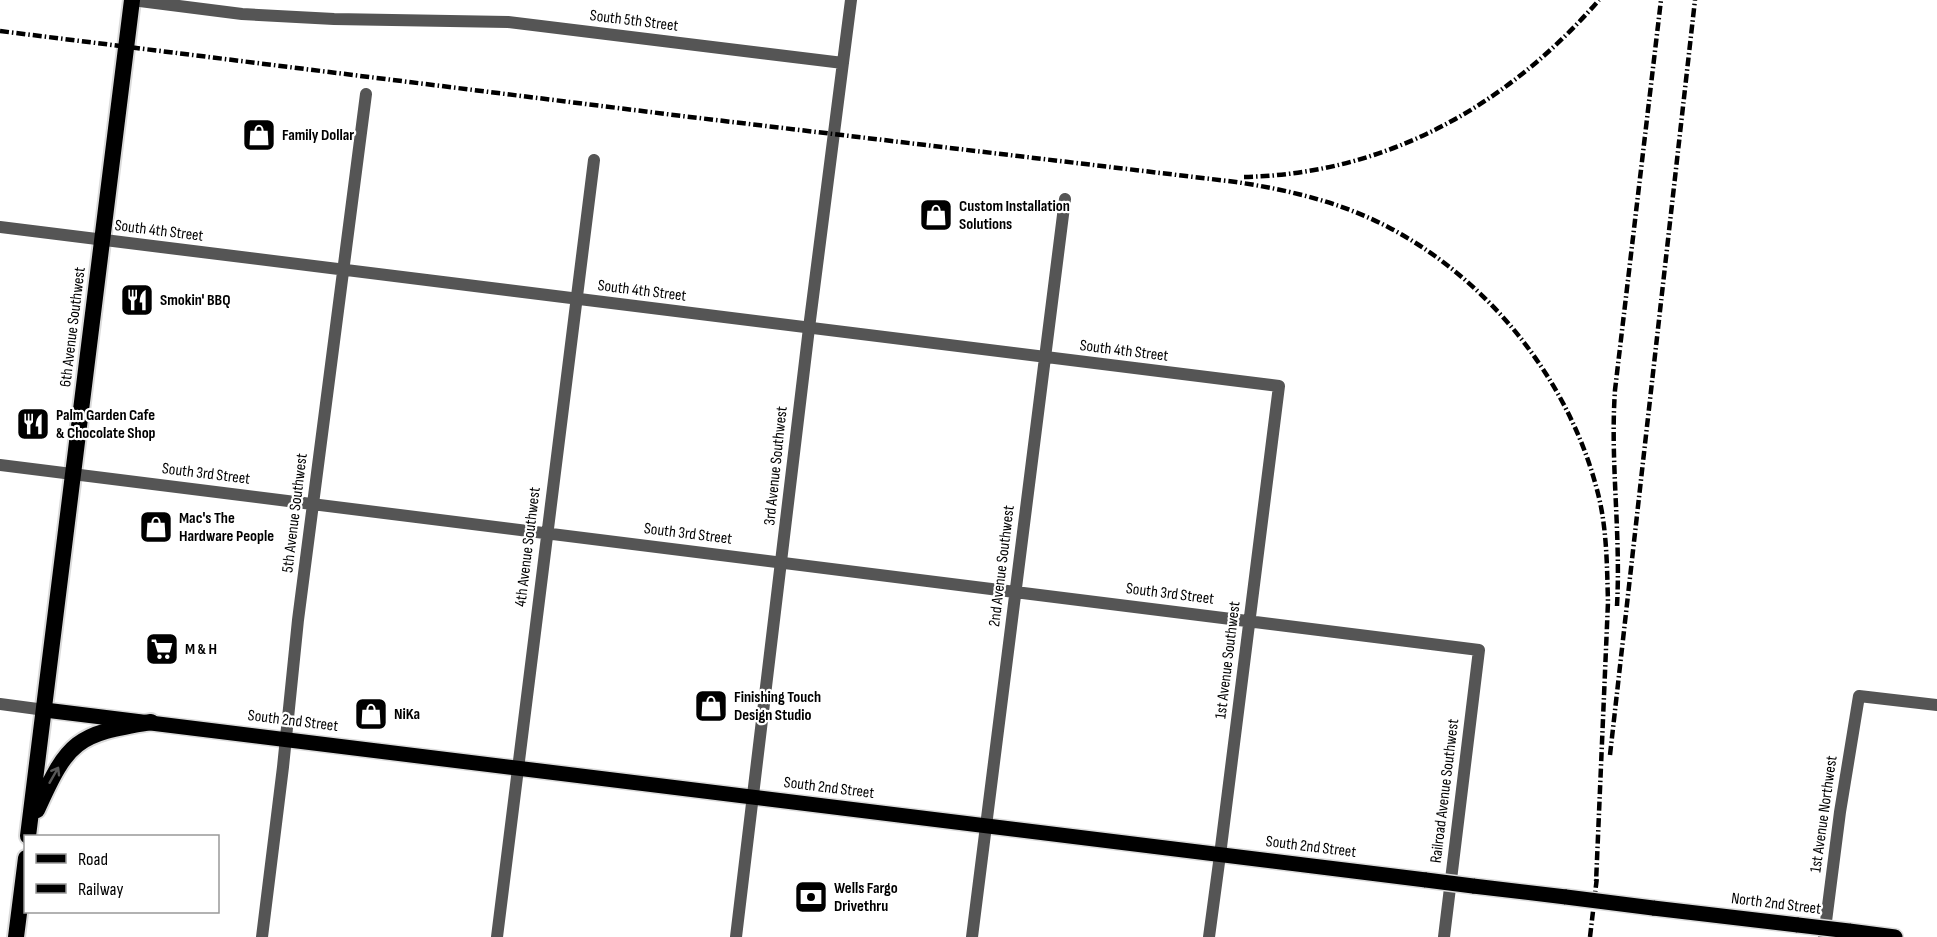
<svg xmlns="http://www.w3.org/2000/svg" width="1937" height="937" viewBox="0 0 1937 937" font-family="'Sofia Sans Condensed',sans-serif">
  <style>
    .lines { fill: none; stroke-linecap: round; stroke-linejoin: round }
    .primary-casing { stroke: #dbdbdb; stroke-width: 18 }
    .trunk-casing { stroke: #dbdbdb; stroke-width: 20 }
    .minor { stroke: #555; stroke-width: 12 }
    .tertiary { stroke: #555; stroke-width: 12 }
    .primary { stroke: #000; stroke-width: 15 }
    .trunk { stroke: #000; stroke-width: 16 }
    .rail { stroke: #000; stroke-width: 4.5; stroke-dasharray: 9 3 1.5 3; stroke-linecap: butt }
    .primary-bridge-casing { stroke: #dbdbdb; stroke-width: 18; stroke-linecap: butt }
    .primary-bridge { stroke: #000; stroke-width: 15 }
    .oneway { stroke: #595959 }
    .labels { text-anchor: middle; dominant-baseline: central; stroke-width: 4.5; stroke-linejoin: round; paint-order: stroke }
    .street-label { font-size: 16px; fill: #000; stroke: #fff }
    .poi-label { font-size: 16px; font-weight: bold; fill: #000; stroke: #fff; text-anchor: start }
  </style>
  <rect width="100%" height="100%" fill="#fff"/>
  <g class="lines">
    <defs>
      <path id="primary" d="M 45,710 L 1426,880
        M 1473,886 L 1566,897
        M 1653,908 L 1798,925
        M 1849,931 L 1895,937"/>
      <path id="trunk" d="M 37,810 C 68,741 76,734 151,722
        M 28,836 L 132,0
        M 16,937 L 26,858"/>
    </defs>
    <use href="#primary" class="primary-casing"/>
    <use href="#trunk" class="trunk-casing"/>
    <path class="minor" d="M 0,227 L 1279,386 L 1220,855
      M 0,465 L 1479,650 L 1444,937
      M 262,937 L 283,767 L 298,620 L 366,94
      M 497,937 L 594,160
      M 972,937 L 1065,199
      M 1824,937 L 1840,812 L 1859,696 L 1937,705"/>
    <path class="tertiary" d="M 132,0 L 242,14 L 334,19 L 508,22 L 843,63
      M 0,704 L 45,710
      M 736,937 L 809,328 L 851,0
      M 1209,937 L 1220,855"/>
    <use href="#primary" class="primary"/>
    <use href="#trunk" class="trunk"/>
    <path class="rail" d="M 0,31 L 682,116 L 1236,182 C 1289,190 1340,202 1388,227 C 1493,282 1574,387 1600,502 C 1607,535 1607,569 1608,602 L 1596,883
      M 1244,177 C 1386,174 1507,106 1599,0
      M 1617,606 C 1621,533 1610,462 1615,390 L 1661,0
      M 1610,755 L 1695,0
      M 1590,937 L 1597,877"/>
    <defs>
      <path id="primary-bridge" d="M 1426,880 L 1473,886
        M 1566,897 L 1653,908
        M 1798,925 L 1849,931"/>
    </defs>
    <use href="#primary-bridge" class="primary-bridge-casing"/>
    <use href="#primary-bridge" class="primary-bridge"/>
  </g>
  <defs><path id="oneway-shaft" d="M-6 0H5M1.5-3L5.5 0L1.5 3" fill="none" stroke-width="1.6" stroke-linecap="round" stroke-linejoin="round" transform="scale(1.5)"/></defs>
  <use class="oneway" href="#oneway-shaft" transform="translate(54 775) rotate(-60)"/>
  <defs>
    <symbol id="shop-square" viewBox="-11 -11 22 22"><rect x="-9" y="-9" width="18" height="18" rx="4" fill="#000" stroke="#fff"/><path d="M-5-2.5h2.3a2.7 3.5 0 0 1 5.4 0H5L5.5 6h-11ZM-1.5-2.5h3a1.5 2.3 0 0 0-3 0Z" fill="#fff"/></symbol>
    <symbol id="restaurant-square" viewBox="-11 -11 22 22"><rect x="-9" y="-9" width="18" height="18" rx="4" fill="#000" stroke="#fff"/><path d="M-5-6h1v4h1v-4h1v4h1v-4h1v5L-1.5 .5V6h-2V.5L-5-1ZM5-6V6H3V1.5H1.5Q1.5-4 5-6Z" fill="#fff"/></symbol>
    <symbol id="supermarket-square" viewBox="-11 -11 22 22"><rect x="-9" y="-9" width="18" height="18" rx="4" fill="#000" stroke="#fff"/><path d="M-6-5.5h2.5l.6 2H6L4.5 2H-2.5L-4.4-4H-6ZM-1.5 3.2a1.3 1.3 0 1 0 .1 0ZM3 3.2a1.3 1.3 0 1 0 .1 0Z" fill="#fff"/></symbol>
    <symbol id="bank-square" viewBox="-11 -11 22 22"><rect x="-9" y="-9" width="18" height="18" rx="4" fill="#000" stroke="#fff"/><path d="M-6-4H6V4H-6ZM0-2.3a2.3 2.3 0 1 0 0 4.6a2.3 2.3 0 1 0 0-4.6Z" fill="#fff"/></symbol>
  </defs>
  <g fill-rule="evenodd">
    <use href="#shop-square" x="240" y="116" width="38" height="38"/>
    <use href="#shop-square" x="917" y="196" width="38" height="38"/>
    <use href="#restaurant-square" x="118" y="281" width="38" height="38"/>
    <use href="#restaurant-square" x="14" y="405" width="38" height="38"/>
    <use href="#shop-square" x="137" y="508" width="38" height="38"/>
    <use href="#supermarket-square" x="143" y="630" width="38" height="38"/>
    <use href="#shop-square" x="692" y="687" width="38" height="38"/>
    <use href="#shop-square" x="352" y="695" width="38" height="38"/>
    <use href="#bank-square" x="792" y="878" width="38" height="38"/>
  </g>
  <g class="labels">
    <g class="street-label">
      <text transform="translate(634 21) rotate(7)">South 5th Street</text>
      <text transform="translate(159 231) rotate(7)">South 4th Street</text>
      <text transform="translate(642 291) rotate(7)">South 4th Street</text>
      <text transform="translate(73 327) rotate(-83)">6th Avenue Southwest</text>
      <text transform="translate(1124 351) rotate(7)">South 4th Street</text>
      <text transform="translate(776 466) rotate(-84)">3rd Avenue Southwest</text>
      <text transform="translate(206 474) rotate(7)">South 3rd Street</text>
      <text transform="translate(295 513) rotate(-83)">5th Avenue Southwest</text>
      <text transform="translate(688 534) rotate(7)">South 3rd Street</text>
      <text transform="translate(528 547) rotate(-83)">4th Avenue Southwest</text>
      <text transform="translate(1002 566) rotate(-83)">2nd Avenue Southwest</text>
      <text transform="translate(1170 594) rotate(7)">South 3rd Street</text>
      <text transform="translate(1228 660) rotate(-83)">1st Avenue Southwest</text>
      <text transform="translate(293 721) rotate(7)">South 2nd Street</text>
      <text transform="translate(829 788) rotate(7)">South 2nd Street</text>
      <text transform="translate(1445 791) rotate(-83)">Railroad Avenue Southwest</text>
      <text transform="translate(1824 814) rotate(-82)">1st Avenue Northwest</text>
      <text transform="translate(1311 847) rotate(7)">South 2nd Street</text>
      <text transform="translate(1776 904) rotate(7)">North 2nd Street</text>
    </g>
    <g class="poi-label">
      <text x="282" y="135">Family Dollar</text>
      <text x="959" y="206">Custom Installation<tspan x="959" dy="18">Solutions</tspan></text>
      <text x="160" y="300">Smokin' BBQ</text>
      <text x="56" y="415">Palm Garden Cafe<tspan x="56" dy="18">&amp; Chocolate Shop</tspan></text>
      <text x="179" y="518">Mac's The<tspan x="179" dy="18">Hardware People</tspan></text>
      <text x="185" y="649">M &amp; H</text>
      <text x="734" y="697">Finishing Touch<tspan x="734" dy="18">Design Studio</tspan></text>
      <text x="394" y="714">NiKa</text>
      <text x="834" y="888">Wells Fargo<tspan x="834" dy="18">Drivethru</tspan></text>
    </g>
  </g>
  <rect x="24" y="835" width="195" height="78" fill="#ffffff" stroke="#999999" stroke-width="1.5"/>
  <rect x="36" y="854" width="30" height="9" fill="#000000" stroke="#999999" stroke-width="1.5"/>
  <text x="78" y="865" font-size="18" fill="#000000">Road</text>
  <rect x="36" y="884" width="30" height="9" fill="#000000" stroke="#999999" stroke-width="1.5"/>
  <text x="78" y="895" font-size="18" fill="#000000">Railway</text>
</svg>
